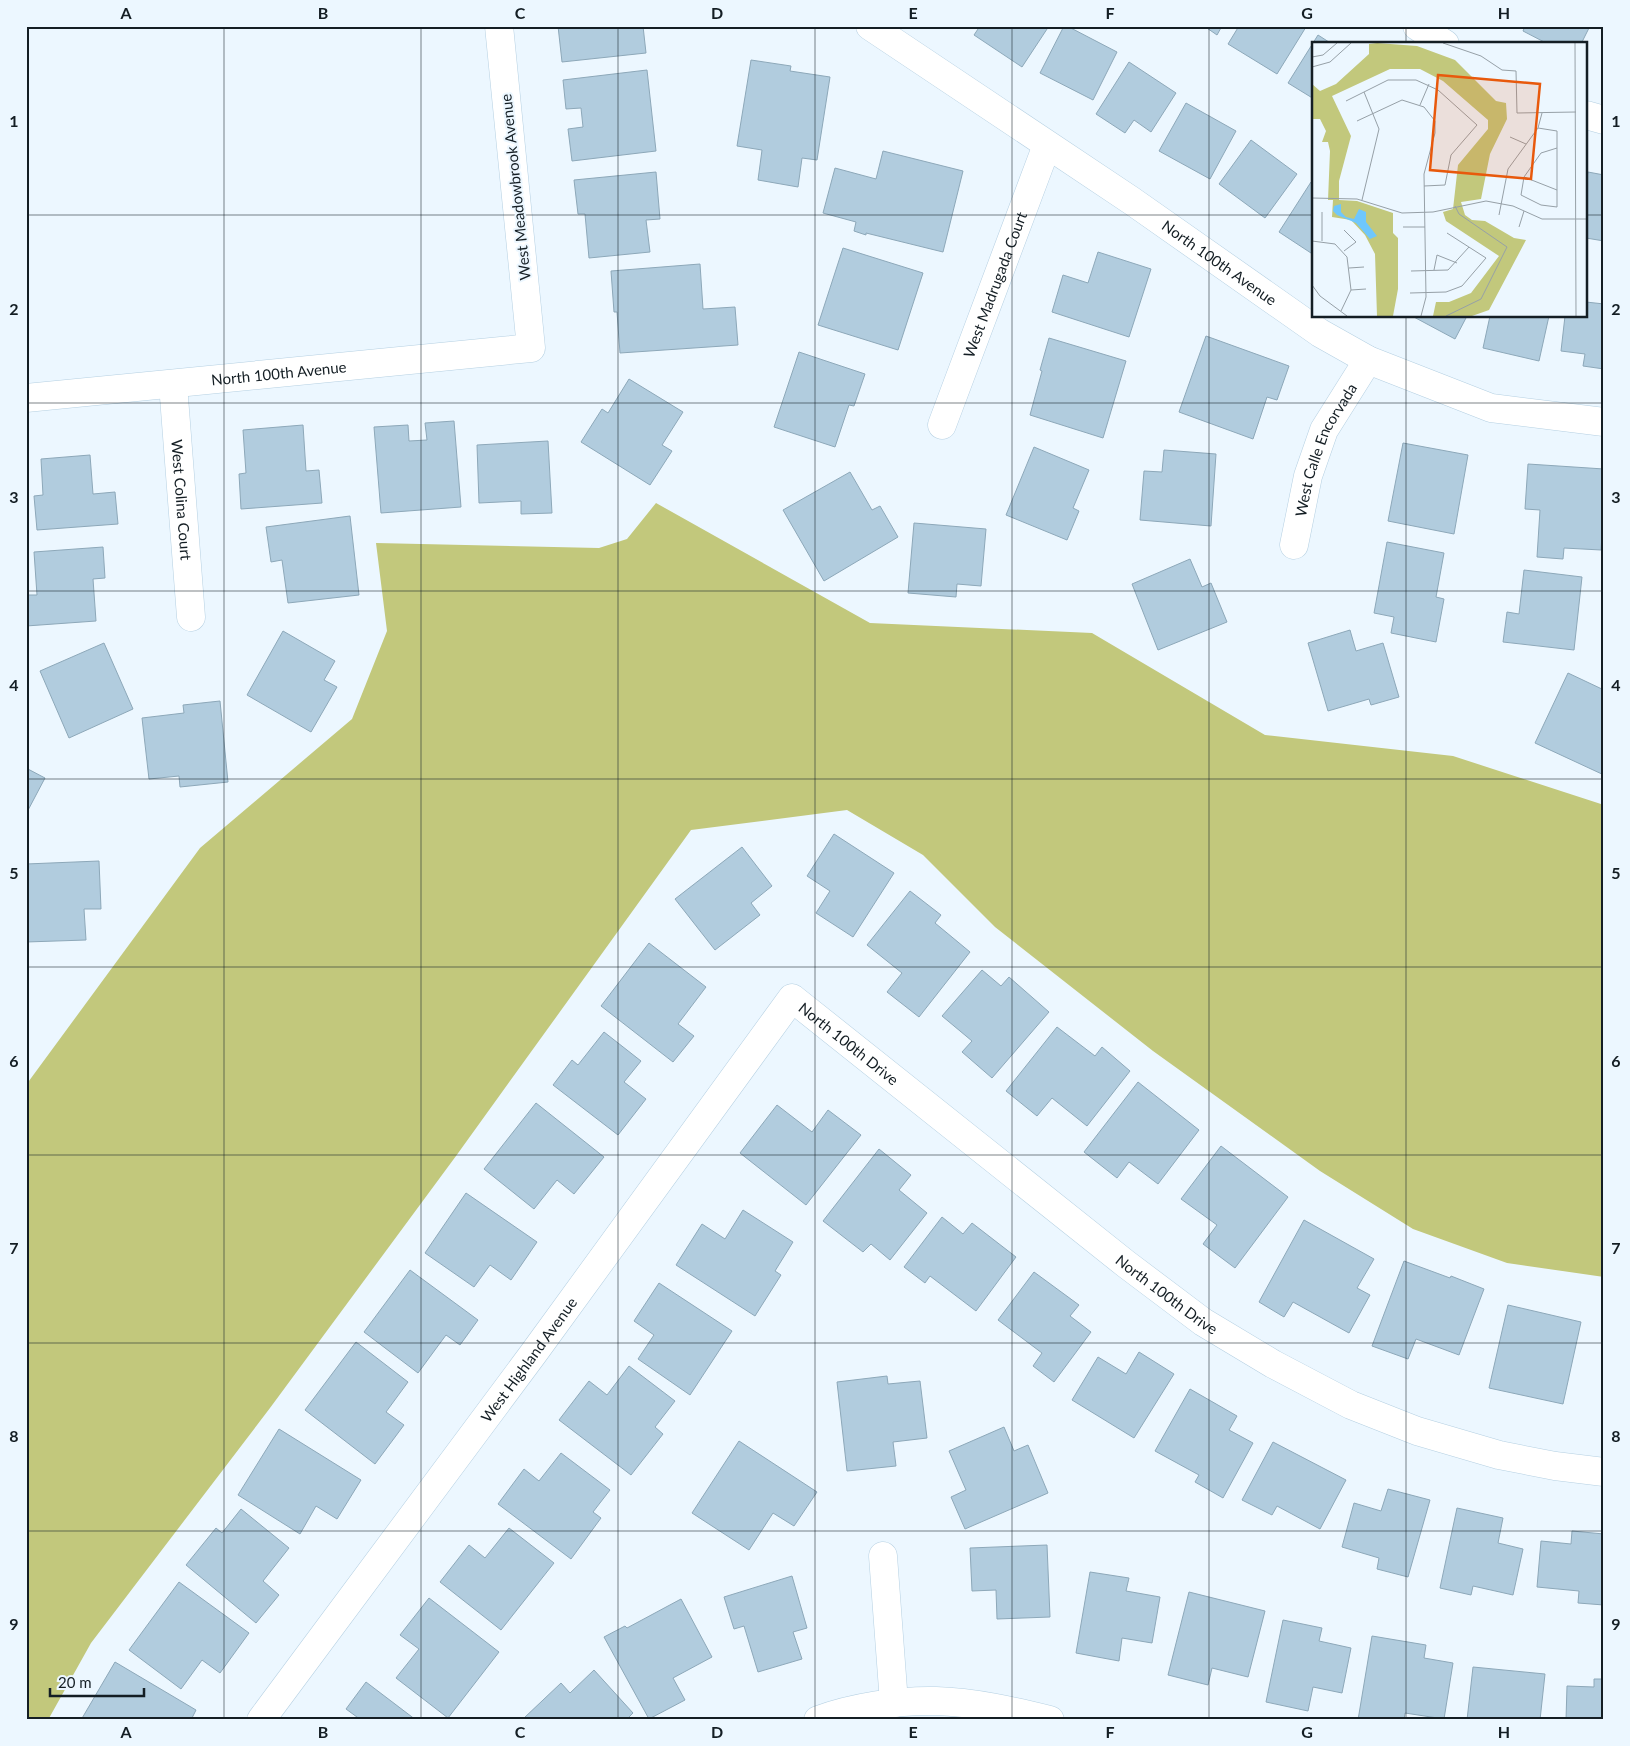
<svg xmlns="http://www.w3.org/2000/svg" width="1630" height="1746" viewBox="0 0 1630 1746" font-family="Lato,sans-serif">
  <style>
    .green { fill: #c2c87c }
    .building { fill: #b1ccde; stroke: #8da8b9 }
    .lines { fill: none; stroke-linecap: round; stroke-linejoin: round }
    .minor-casing { stroke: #b5d0e2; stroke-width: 29 }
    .minor { stroke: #fff; stroke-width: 28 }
    .grid { fill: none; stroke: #141e24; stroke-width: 1; stroke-opacity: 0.55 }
    .labels { text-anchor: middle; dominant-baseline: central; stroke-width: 4; stroke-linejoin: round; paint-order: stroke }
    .street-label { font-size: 15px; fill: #141e24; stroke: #ecf7ff }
    .inset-road { fill: none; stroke: #96a0a7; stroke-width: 1 }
    .view { fill: #e8590c; fill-opacity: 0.15; stroke: #e8590c; stroke-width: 2.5 }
    .inset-edge { fill: none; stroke: #141e24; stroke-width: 2.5 }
    .neatline { fill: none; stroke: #141e24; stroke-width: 2 }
    .grid-label { font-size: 16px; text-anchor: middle; font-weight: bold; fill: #141e24 }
  </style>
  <rect width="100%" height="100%" fill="#ecf7ff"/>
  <path class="green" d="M 656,503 L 870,623 L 1092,633 L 1265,735 L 1453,756 L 1604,805 L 1604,1277 L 1507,1263 L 1413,1229 L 1320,1171 L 1153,1051 L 995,927 L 923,855 L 847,810 L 691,830 L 456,1156 L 270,1408 L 91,1643 L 48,1720 L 26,1720 L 26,1085 L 200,848 L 352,719 L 387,631 L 376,543 L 599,548 L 627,539 Z"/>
  <path class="building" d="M 558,26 L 643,26 L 646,53 L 562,62 Z
    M 980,26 L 1049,26 L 1022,67 L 974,35 Z
    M 1064,26 L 1067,26 L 1117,52 L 1093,100 L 1040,73 Z
    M 1204,26 L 1222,26 L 1217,35 Z
    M 1239,26 L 1305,26 L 1306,27 L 1277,74 L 1228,44 Z
    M 1525,26 L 1590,26 L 1581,44 L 1548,44 L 1523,31 Z
    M 1318,35 L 1332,44 L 1314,44 L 1314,99 L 1288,83 Z
    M 751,60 L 791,66 L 790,71 L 830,77 L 817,160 L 802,158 L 798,187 L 758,180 L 762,150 L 737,146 Z
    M 1129,62 L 1176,93 L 1151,132 L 1134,120 L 1125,133 L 1096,114 Z
    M 647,70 L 656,151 L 572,161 L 568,129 L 583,127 L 581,108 L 566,109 L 563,80 Z
    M 1186,103 L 1236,131 L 1210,179 L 1159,151 Z
    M 1251,140 L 1297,174 L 1265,218 L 1219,184 Z
    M 883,151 L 963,171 L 943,252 L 866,233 L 866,235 L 854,231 L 856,222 L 823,213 L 835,168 L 876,179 Z
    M 656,172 L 660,219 L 646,220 L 650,252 L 589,258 L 585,214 L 578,214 L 574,180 Z
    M 1588,172 L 1604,175 L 1604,241 L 1586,238 L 1586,183 Z
    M 1311,182 L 1314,183 L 1314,255 L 1279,232 Z
    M 843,248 L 923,273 L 898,350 L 818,325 Z
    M 1098,252 L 1151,269 L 1129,337 L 1052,312 L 1063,275 L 1088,283 Z
    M 700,264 L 703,309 L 735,307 L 738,345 L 620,353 L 617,312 L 614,312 L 611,271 Z
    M 1586,302 L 1604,304 L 1604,369 L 1583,366 L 1585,354 L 1561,351 L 1565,316 L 1586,316 Z
    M 1412,316 L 1467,316 L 1455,339 Z
    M 1490,316 L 1549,316 L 1539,361 L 1483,348 Z
    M 1206,336 L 1289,366 L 1277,400 L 1267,397 L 1253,439 L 1179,412 Z
    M 1049,338 L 1126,361 L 1103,438 L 1030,415 L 1042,371 L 1040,370 Z
    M 799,352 L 865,374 L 854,406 L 849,405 L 835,447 L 774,427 Z
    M 629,379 L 683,412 L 662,445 L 672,451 L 650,485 L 581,442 L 602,409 L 608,413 Z
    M 454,421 L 461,507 L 381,513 L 374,427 L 408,425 L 409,441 L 427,440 L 425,423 Z
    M 303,425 L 306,471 L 319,470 L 322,503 L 241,509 L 239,474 L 246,473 L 243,430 Z
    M 548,441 L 552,513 L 521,514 L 521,501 L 479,503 L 477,445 Z
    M 1403,443 L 1468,455 L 1454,534 L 1388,521 Z
    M 1034,447 L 1089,470 L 1073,508 L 1079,511 L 1067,540 L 1006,515 Z
    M 1164,450 L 1216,454 L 1211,526 L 1140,520 L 1144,471 L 1162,472 Z
    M 90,455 L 93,494 L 115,492 L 118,524 L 37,530 L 34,496 L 43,495 L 41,459 Z
    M 1528,464 L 1604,469 L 1604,506 L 1601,550 L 1564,548 L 1563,559 L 1537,557 L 1540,510 L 1525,509 Z
    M 850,472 L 872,510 L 880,506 L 898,537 L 824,581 L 783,510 Z
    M 350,516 L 359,595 L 288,603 L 282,560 L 271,562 L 266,527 Z
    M 914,523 L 986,529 L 981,586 L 957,584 L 956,597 L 908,593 Z
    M 1387,542 L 1444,553 L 1436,597 L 1444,599 L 1436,642 L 1391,633 L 1394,617 L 1374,613 Z
    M 103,547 L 105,578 L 93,579 L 96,621 L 26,626 L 26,595 L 37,595 L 34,552 Z
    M 1190,559 L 1202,587 L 1211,583 L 1227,622 L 1158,650 L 1132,584 Z
    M 1524,570 L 1582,577 L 1574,650 L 1503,642 L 1507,612 L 1519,614 Z
    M 1350,630 L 1356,651 L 1383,643 L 1399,697 L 1371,705 L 1369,699 L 1328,711 L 1308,643 Z
    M 283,631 L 335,661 L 324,680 L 337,687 L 311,732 L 247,695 Z
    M 104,643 L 133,709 L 69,738 L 40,671 Z
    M 1568,673 L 1604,690 L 1604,775 L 1535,743 Z
    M 220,701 L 228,782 L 180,787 L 179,776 L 149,779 L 142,718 L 184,713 L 183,705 Z
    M 26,768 L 45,778 L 26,814 Z
    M 834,834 L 894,873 L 853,937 L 816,913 L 830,891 L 807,876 Z
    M 742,847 L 772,886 L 751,903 L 760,915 L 715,950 L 675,899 Z
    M 99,861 L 101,909 L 84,909 L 86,940 L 26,942 L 26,864 Z
    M 910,891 L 941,915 L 935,923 L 970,952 L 919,1017 L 887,992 L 902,973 L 867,945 Z
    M 649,943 L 706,987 L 678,1024 L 694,1036 L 673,1062 L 601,1006 Z
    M 982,970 L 1001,986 L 1009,977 L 1049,1012 L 992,1078 L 962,1052 L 972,1041 L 942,1016 Z
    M 1057,1027 L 1095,1056 L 1102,1047 L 1130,1071 L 1087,1126 L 1052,1098 L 1037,1116 L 1006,1091 Z
    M 604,1032 L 641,1061 L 624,1082 L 646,1099 L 618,1135 L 553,1085 L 572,1060 L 578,1065 Z
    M 1138,1082 L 1199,1130 L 1158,1184 L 1129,1162 L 1117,1178 L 1084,1152 Z
    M 536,1103 L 604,1157 L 574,1194 L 557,1180 L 534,1209 L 484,1169 Z
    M 777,1105 L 812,1132 L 828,1110 L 861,1135 L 806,1205 L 740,1153 Z
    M 1221,1146 L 1288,1197 L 1235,1268 L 1203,1244 L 1217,1225 L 1181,1199 Z
    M 879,1149 L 911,1175 L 899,1190 L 927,1213 L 890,1260 L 871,1244 L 863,1252 L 823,1221 Z
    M 466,1193 L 537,1242 L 511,1280 L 490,1265 L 474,1287 L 425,1253 Z
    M 743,1210 L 793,1242 L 775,1271 L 781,1275 L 755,1316 L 676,1265 L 702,1224 L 725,1239 Z
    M 942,1217 L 963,1234 L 972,1223 L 1016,1257 L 976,1311 L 930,1276 L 925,1283 L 904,1267 Z
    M 1304,1220 L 1374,1259 L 1357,1288 L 1370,1295 L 1349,1333 L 1293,1302 L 1284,1317 L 1259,1302 Z
    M 1404,1261 L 1450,1278 L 1451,1276 L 1484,1289 L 1459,1355 L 1416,1339 L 1408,1359 L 1372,1346 Z
    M 410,1270 L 478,1320 L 460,1345 L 446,1335 L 418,1373 L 364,1332 Z
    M 1034,1272 L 1079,1305 L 1070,1316 L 1091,1332 L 1054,1382 L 1033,1366 L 1042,1353 L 998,1320 Z
    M 659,1283 L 732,1331 L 690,1395 L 638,1359 L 654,1335 L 634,1321 Z
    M 1508,1305 L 1581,1322 L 1563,1404 L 1489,1388 Z
    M 356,1342 L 408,1382 L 386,1412 L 404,1425 L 375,1464 L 305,1410 Z
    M 1139,1352 L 1174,1374 L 1134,1438 L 1072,1400 L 1098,1357 L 1126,1374 Z
    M 629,1366 L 675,1401 L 655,1427 L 663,1434 L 631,1475 L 559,1420 L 589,1381 L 607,1395 Z
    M 887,1376 L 888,1384 L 920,1381 L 927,1438 L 893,1442 L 896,1466 L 847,1471 L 837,1382 Z
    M 1190,1389 L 1237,1416 L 1229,1430 L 1253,1443 L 1223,1498 L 1195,1482 L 1199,1475 L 1155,1451 Z
    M 1004,1427 L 1014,1451 L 1028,1445 L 1048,1493 L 965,1529 L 951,1497 L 966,1490 L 949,1451 Z
    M 279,1429 L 361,1480 L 337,1519 L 316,1506 L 300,1534 L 238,1495 Z
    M 739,1441 L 817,1492 L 794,1526 L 773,1513 L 749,1550 L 692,1513 Z
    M 1273,1442 L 1346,1480 L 1320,1529 L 1277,1506 L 1272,1515 L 1242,1500 Z
    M 561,1453 L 610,1490 L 593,1512 L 601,1518 L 571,1559 L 498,1504 L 524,1469 L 539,1481 Z
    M 1388,1489 L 1430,1500 L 1408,1577 L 1377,1569 L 1379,1558 L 1342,1547 L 1354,1503 L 1381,1511 Z
    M 1457,1508 L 1503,1518 L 1498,1543 L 1523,1549 L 1513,1595 L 1473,1586 L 1471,1595 L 1440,1588 Z
    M 241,1509 L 289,1548 L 263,1581 L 279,1595 L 256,1623 L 186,1565 L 216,1528 L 222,1533 Z
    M 509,1528 L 554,1563 L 501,1630 L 440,1582 L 469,1545 L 485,1558 Z
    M 1572,1531 L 1604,1534 L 1604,1605 L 1578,1603 L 1579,1591 L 1537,1587 L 1541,1541 L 1571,1544 Z
    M 1047,1545 L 1050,1617 L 997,1619 L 996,1590 L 972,1591 L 970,1548 Z
    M 1090,1572 L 1129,1578 L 1126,1591 L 1160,1597 L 1152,1643 L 1122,1638 L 1119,1661 L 1076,1653 Z
    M 792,1576 L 807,1628 L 793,1632 L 802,1659 L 758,1672 L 744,1626 L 734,1629 L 724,1597 Z
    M 179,1582 L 249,1633 L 220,1673 L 202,1660 L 181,1689 L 129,1650 Z
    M 1189,1592 L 1265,1611 L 1248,1677 L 1212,1668 L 1208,1685 L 1168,1675 Z
    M 429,1598 L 499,1652 L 448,1718 L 396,1678 L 419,1649 L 400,1635 Z
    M 681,1599 L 712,1657 L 673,1678 L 685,1700 L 649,1719 L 604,1637 L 625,1626 L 627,1628 Z
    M 1283,1620 L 1322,1628 L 1319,1641 L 1351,1648 L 1342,1693 L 1313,1687 L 1308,1711 L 1266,1702 Z
    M 1372,1636 L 1426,1645 L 1424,1658 L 1453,1663 L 1444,1719 L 1405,1713 L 1404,1720 L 1358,1720 Z
    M 115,1662 L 196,1710 L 191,1720 L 81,1720 Z
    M 1473,1667 L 1545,1674 L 1540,1720 L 1467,1720 Z
    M 594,1670 L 633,1713 L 626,1720 L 526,1720 L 524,1718 L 561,1683 L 570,1693 Z
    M 1594,1679 L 1604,1679 L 1604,1720 L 1566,1720 L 1567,1686 L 1594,1687 Z
    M 366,1682 L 416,1720 L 361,1720 L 346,1709 Z"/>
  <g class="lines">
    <defs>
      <g id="minor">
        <path id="s1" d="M 870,26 L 1132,201 L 1320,333 L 1368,360 L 1491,408 L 1604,422"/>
        <path d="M 1417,26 L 1445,44"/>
        <path d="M 1586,115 L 1604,120"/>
        <path id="s2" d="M 173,384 L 191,617"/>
        <path id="s3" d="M 26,398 L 531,348 L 499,26"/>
        <path id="s4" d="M 942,425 L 1047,145"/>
        <path id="s5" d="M 1294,545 L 1308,476 L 1324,430 L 1368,360"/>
        <path d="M 883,1556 L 894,1703"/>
        <path id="s6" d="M 261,1720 L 533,1354 L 792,998 L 1126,1264 L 1203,1322 L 1273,1364 L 1351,1405 L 1417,1431 L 1499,1455 L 1555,1466 L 1604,1472"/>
        <path d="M 818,1720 C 853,1707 899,1700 936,1701 C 974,1702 1013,1711 1050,1720"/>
      </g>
    </defs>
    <use href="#minor" class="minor-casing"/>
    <use href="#minor" class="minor"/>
  </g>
  <path class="grid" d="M 224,26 L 224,1720M 421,26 L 421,1720M 618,26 L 618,1720M 815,26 L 815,1720M 1012,26 L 1012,1720M 1209,26 L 1209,1720M 1406,26 L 1406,44M 26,215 L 1314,215M 1586,215 L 1604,215M 1406,316 L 1406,1720M 26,403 L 1604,403M 26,591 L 1604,591M 26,779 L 1604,779M 26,967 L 1604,967M 26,1155 L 1604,1155M 26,1343 L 1604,1343M 26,1531 L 1604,1531"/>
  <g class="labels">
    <g class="street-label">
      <text transform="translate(515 187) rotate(-96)">West Meadowbrook Avenue</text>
      <text stroke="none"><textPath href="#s1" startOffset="422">North 100th Avenue</textPath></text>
      <text stroke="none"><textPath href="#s4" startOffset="150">West Madrugada Court</textPath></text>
      <text stroke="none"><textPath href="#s3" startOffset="254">North 100th Avenue</textPath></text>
      <text stroke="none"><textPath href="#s5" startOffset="101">West Calle Encorvada</textPath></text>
      <text stroke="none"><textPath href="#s2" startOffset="116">West Colina Court</textPath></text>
      <text stroke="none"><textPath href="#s6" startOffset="969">North 100th Drive</textPath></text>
      <text stroke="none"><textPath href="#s6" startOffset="1374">North 100th Drive</textPath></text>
      <text stroke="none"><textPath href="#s6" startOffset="449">West Highland Avenue</textPath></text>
    </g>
  </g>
  <g transform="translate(1312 42)">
    <rect width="275" height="275" fill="#ecf7ff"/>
    <path d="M 65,1 L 105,4 L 143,18 L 184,59 L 194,61 L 195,77 L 178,112 L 169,157 L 149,160 L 153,173 L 160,178 L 173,179 L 202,196 L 214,198 L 177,268 L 160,274 L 121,274 L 124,260 L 137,260 L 159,251 L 187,214 L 134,179 L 131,170 L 141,167 L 146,123 L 176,87 L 176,78 L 131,39 L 108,27 L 78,27 L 20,54 L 39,94 L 27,139 L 27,158 L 45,159 L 81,171 L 81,191 L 86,196 L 86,247 L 81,274 L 65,274 L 63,212 L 53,193 L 39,178 L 20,175 L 21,158 L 16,158 L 18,109 L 16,100 L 10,100 L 14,89 L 8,77 L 0,77 L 0,42 L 8,49 L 24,42 L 57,12 L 57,2 Z" fill="#c2c87c"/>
    <path d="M 29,162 L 29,170 L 34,175 L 42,177 L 47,167 L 54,170 L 54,180 L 65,194 L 58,197 L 44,181 L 25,173 L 21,169 L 22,164 Z" fill="#6fc7fc"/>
    <path class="inset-road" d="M 131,1 L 169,14 L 190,28 L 204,29 L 205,71 L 264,70M 263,1 L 264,274M 0,15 L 11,13 L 25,1M 0,25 L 18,20 L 39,1M 34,59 L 76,38 L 104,38 L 126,48 L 165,83 L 139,113 L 133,143 L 112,144M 108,63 L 117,42M 45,79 L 90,58 L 112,65 L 123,79 L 123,91 L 112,132 L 114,255 L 109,274M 226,86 L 245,89 L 245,165 L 229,163 L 209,153 L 212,135 L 229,111 L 245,106M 198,95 L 214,102M 212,135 L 245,148M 0,156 L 45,157 L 90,171 L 121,170 L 174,159 L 201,164 L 230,177 L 275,177M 50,158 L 67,87 L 52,50M 187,173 L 196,127 L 226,86 L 230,71M 91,185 L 113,185M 207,185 L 212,169M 32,188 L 44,200 L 32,209M 0,199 L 23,202 L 35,215 L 39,248 L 29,269M 10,199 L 10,170M 37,226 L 52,225M 122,228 L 125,213 L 145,221M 99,229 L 136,228 L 157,205M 0,243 L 8,254 L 35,274M 39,248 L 54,247M 98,251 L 134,250 L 150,244 L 174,216 L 135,191M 134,274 L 169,257 L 195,205 L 147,172 L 143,164"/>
    <path class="view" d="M 126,33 L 228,42 L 219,137 L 118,128 Z"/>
    <rect width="275" height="275" class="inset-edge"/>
  </g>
  <rect width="1630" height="1746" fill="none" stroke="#ecf7ff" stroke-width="55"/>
  <path d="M50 1688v8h94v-8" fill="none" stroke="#141e24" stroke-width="2.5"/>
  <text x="58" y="1688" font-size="15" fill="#141e24" stroke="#ecf7ff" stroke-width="4" paint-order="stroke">20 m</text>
  <rect x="28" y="28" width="1574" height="1690" class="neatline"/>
  <g class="grid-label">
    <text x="126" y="19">A</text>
    <text x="323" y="19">B</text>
    <text x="520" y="19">C</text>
    <text x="717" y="19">D</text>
    <text x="913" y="19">E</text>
    <text x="1110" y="19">F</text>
    <text x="1307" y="19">G</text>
    <text x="1504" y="19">H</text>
    <text x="14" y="127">1</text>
    <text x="1616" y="127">1</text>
    <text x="14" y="315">2</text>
    <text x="1616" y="315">2</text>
    <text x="14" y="503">3</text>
    <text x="1616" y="503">3</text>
    <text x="14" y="691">4</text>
    <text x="1616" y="691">4</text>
    <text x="14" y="879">5</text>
    <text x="1616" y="879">5</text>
    <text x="14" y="1067">6</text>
    <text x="1616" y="1067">6</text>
    <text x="14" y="1254">7</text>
    <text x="1616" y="1254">7</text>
    <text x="14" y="1442">8</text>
    <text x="1616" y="1442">8</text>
    <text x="14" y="1630">9</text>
    <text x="1616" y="1630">9</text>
    <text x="126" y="1738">A</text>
    <text x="323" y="1738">B</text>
    <text x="520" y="1738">C</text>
    <text x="717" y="1738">D</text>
    <text x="913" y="1738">E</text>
    <text x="1110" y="1738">F</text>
    <text x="1307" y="1738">G</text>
    <text x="1504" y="1738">H</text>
  </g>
</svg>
